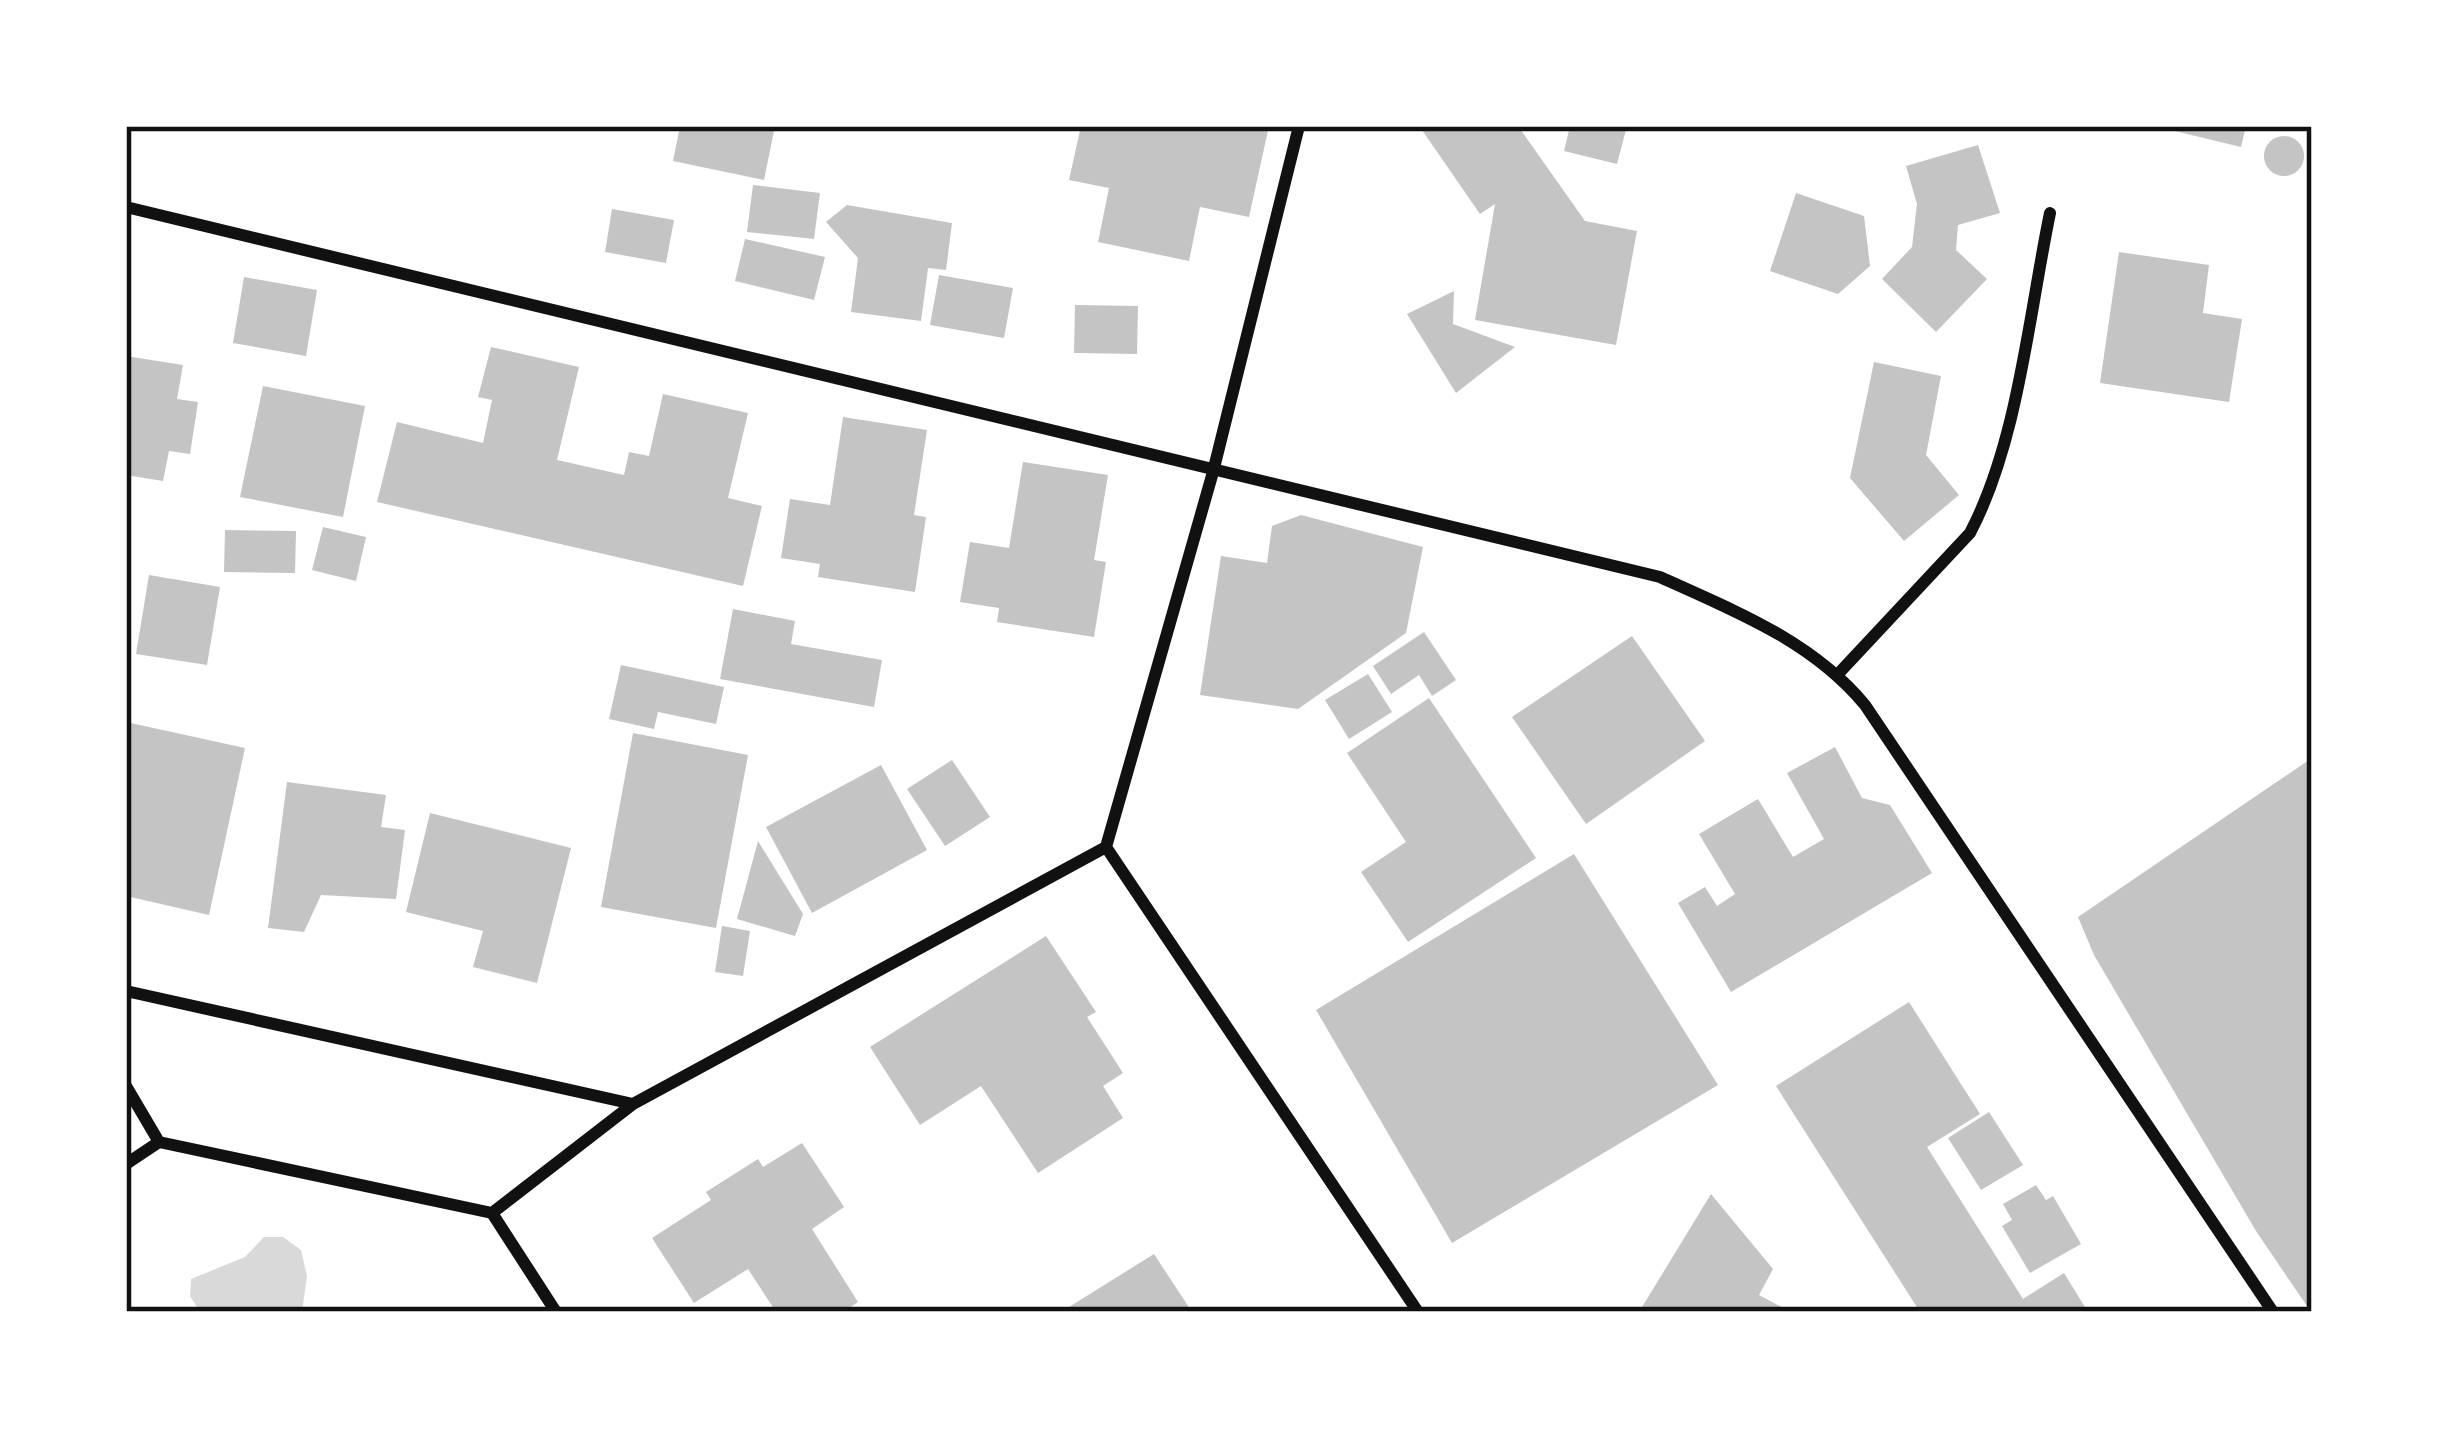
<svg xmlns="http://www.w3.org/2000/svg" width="2438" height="1438" viewBox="0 0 2438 1438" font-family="'DM Sans',sans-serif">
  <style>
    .water { fill: #d9d9d9 }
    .building { fill: #c4c4c4 }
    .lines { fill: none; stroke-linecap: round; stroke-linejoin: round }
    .minor { stroke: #111; stroke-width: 12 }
    .neatline { fill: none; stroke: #111; stroke-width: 4.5 }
  </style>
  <rect width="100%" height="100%" fill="#fff"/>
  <path class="water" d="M 264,1237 L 283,1237 L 301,1250 L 307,1276 L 302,1312 L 200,1312 L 190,1296 L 191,1279 L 245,1257 Z"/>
  <path class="building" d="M 680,126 L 775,126 L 764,180 L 673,161 Z
    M 1081,126 L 1269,126 L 1249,217 L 1200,207 L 1189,261 L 1098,242 L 1109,188 L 1069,180 Z
    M 1427,126 L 1518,126 L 1585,221 L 1637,231 L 1616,345 L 1475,320 L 1495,204 L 1480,214 L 1422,130 Z
    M 1570,126 L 1627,126 L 1617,164 L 1564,151 Z
    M 2154,126 L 2246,126 L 2241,147 Z
    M2264 156a20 20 0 1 1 40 0a20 20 0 1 1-40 0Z
    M 1978,145 L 2000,213 L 1958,225 L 1956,250 L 1987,279 L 1936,332 L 1882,279 L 1912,247 L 1917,204 L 1906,166 Z
    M 753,185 L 820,193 L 814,239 L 747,232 Z
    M 1796,193 L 1864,216 L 1870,266 L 1838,294 L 1770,271 Z
    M 847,205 L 952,223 L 946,270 L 928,268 L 921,321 L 851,312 L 858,258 L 826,222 Z
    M 612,209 L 674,220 L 666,263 L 605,252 Z
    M 745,239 L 825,257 L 814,300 L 735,281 Z
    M 2119,252 L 2209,265 L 2203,313 L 2242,319 L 2229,402 L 2100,383 Z
    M 939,275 L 1013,288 L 1004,338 L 930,325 Z
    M 244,277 L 317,290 L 306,356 L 233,343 Z
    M 1454,291 L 1453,324 L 1515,347 L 1456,393 L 1407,314 Z
    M 1075,305 L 1138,306 L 1137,354 L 1074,353 Z
    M 491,347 L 579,367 L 557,460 L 624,475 L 629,452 L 649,456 L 663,394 L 748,413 L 728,498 L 762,506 L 743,586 L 377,502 L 397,422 L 483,443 L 492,400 L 478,397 Z
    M 126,356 L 183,365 L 177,399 L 198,402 L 190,454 L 169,451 L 163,481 L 126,475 Z
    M 1874,362 L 1941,376 L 1926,455 L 1959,495 L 1904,541 L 1850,478 Z
    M 263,386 L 365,406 L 343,517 L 240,497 Z
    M 843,417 L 927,430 L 914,515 L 926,517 L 915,592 L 818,577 L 820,564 L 781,558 L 790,499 L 830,505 Z
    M 1023,462 L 1108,475 L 1094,560 L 1106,562 L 1094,637 L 997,622 L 999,608 L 960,602 L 970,542 L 1009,548 Z
    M 1301,515 L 1423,547 L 1406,633 L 1298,709 L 1200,695 L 1221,556 L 1267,563 L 1272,526 Z
    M 323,527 L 366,537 L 356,581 L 312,570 Z
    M 225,530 L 296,531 L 295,573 L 224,572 Z
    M 149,575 L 220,587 L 207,665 L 136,654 Z
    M 733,609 L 795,621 L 791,644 L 882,660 L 874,707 L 720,679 Z
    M 1424,632 L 1456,680 L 1432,696 L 1419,675 L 1391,694 L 1373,666 Z
    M 1632,636 L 1705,741 L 1586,824 L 1512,717 Z
    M 621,665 L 724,687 L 716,724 L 658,712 L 654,729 L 609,719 Z
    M 1368,674 L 1392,712 L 1349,739 L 1325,700 Z
    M 1429,698 L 1536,858 L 1408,942 L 1361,872 L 1406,842 L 1347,753 Z
    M 126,722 L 245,748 L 209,915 L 126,896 Z
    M 633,733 L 748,755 L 716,928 L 601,907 Z
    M 1835,747 L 1862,798 L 1890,805 L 1932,873 L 1731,992 L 1678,903 L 1705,887 L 1717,906 L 1735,894 L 1699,834 L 1758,799 L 1793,857 L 1824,839 L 1787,773 Z
    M 2312,758 L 2312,1312 L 2311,1312 L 2256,1231 L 2094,955 L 2078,917 Z
    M 952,760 L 990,817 L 945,846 L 907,789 Z
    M 881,765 L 927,850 L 812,913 L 766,827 Z
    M 287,782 L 386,795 L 381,827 L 405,830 L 396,899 L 321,895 L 304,932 L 268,928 Z
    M 430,813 L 571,848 L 537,983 L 473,967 L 483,931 L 406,912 Z
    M 758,841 L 803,914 L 795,936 L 737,919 Z
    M 1574,854 L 1718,1085 L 1452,1243 L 1316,1010 Z
    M 722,926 L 750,931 L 743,976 L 715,972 Z
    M 1046,936 L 1096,1012 L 1087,1017 L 1123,1073 L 1103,1086 L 1123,1118 L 1038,1173 L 981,1086 L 920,1125 L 870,1047 Z
    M 1909,1002 L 1980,1114 L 1927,1147 L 2023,1299 L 2064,1273 L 2088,1312 L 1920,1312 L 1776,1086 Z
    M 1989,1112 L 2023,1165 L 1981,1190 L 1948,1138 Z
    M 802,1143 L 844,1207 L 812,1229 L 858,1302 L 843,1312 L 776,1312 L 748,1269 L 694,1303 L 652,1238 L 711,1200 L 706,1192 L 758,1159 L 763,1167 Z
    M 2036,1185 L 2046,1200 L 2053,1196 L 2081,1244 L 2030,1273 L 2002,1226 L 2012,1220 L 2003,1204 Z
    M 1711,1194 L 1773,1269 L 1759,1295 L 1791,1312 L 1639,1312 Z
    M 1154,1254 L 1192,1312 L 1061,1312 Z"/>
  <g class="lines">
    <path class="minor" d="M 126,207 L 1660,577 C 1735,611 1812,641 1865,705 L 2273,1312
      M 1839,673 L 1970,533 C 2018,442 2029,314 2050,213
      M 1106,847 L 1418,1312
      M 126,991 L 633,1104 L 492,1213
      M 126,1086 L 159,1142 L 492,1213 L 556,1312
      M 633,1104 L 1106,847 L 1213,472 L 1299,126
      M 126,1164 L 159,1142"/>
  </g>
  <rect width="2438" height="1438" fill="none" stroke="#ffffff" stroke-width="258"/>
  <rect x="129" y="129" width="2180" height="1180" class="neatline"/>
</svg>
